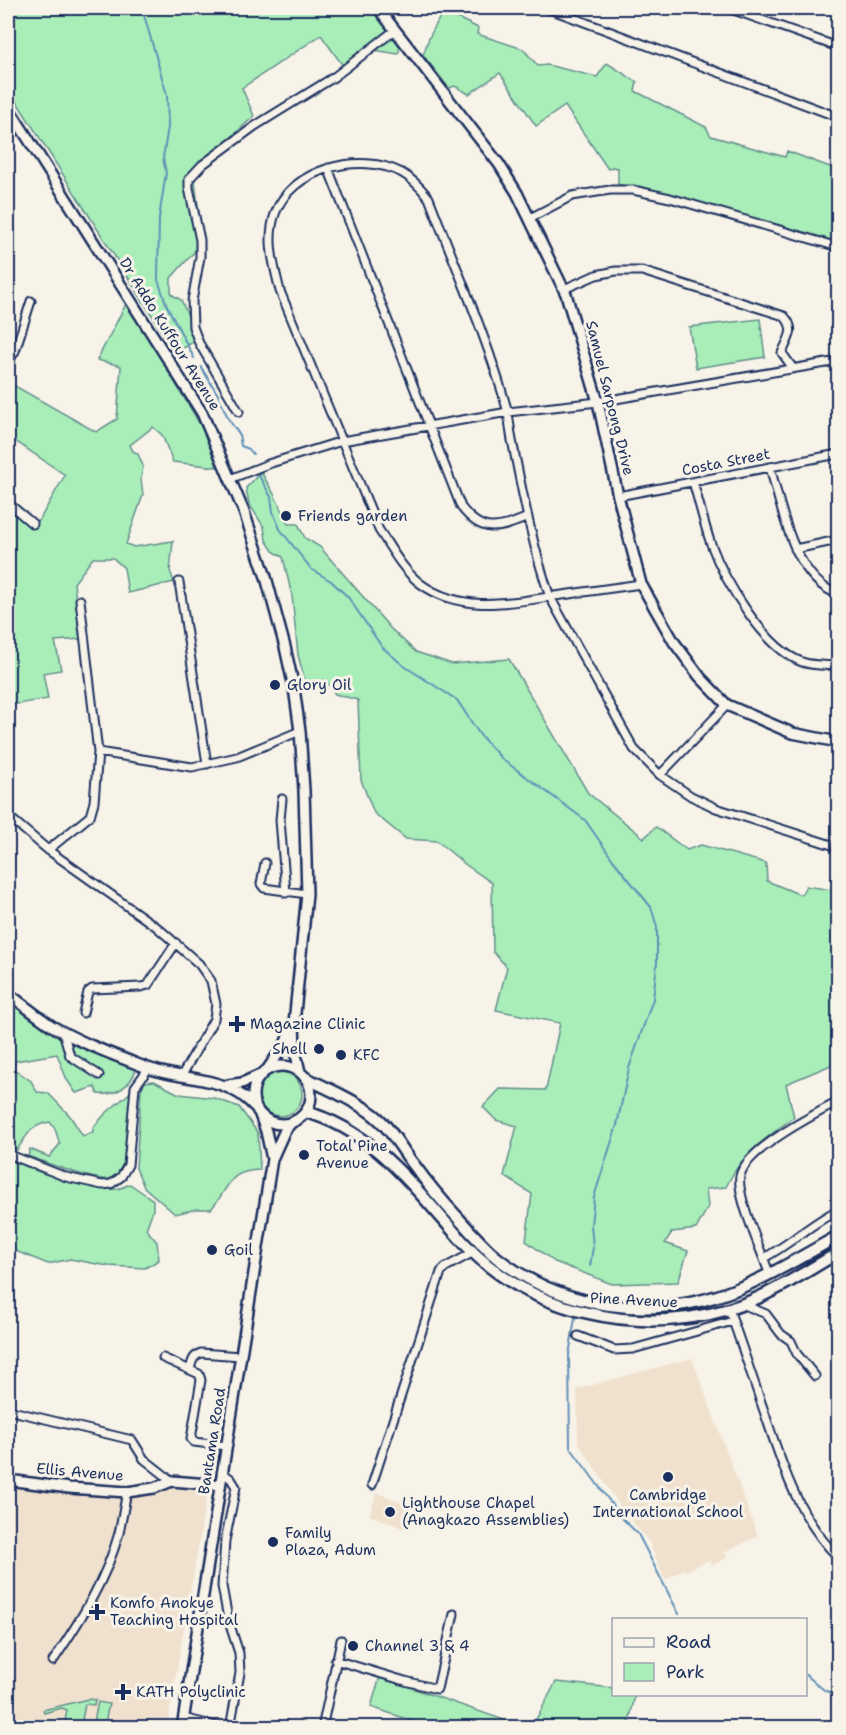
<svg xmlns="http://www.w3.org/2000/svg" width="846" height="1735" viewBox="0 0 846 1735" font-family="'Shantell Sans',sans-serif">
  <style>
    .built { fill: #f0e1ce }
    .green { fill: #a9eeb9; stroke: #628e8c; stroke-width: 1.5 }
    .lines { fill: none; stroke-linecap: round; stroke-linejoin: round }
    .stream { stroke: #6290b7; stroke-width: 2 }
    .street-casing { stroke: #1b2f5e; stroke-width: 11 }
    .secondary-casing { stroke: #1b2f5e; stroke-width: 14 }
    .primary-casing { stroke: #1b2f5e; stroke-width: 15 }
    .street { stroke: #f7f3e8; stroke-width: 7 }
    .secondary { stroke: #f7f3e8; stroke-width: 9 }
    .primary { stroke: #f7f3e8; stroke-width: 10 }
    .poi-dot { fill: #1b2f5e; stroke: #f7f3e8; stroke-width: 2 }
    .labels { text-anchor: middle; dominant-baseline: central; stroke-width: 6; stroke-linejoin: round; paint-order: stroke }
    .street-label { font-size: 15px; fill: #1b2f5e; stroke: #f7f3e8 }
    .poi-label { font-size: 15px; fill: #1b2f5e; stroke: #f7f3e8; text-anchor: start }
  </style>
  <rect width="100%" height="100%" fill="#f7f3e8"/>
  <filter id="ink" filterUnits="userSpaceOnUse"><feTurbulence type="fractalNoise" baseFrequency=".0167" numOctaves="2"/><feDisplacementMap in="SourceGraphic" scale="12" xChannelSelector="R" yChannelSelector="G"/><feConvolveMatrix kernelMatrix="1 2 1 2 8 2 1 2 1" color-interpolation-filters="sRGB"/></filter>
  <g filter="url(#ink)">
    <path class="built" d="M 692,1358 L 758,1536 L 725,1552 L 727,1558 L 712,1565 L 709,1560 L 686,1571 L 684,1569 L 665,1580 L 649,1542 L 624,1512 L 578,1442 L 577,1389 Z
      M 8,1487 L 133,1497 L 177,1488 L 208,1490 L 167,1727 L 8,1728 Z
      M 377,1492 L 415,1509 L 406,1529 L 369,1515 Z"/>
    <path class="green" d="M 8,8 L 373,8 L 393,34 L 400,48 L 398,54 L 374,50 L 346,70 L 321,35 L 242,88 L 254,116 L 194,172 L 200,223 L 196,250 L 171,278 L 171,294 L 181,300 L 198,339 L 174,354 L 152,315 L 8,88 Z
      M 443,11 L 478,28 L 477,34 L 523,49 L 538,66 L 547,65 L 597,77 L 607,63 L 637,82 L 635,91 L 706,127 L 711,136 L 785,157 L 787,151 L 838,170 L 838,244 L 618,184 L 618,168 L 612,167 L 608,169 L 565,106 L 536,126 L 500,73 L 469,94 L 455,86 L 449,88 L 423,55 L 429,38 Z
      M 127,302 L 207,436 L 217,467 L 173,462 L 162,435 L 153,427 L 130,445 L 133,451 L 138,454 L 143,466 L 141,479 L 143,495 L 126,544 L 134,547 L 173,541 L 170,571 L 174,582 L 128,593 L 124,568 L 113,558 L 93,558 L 74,583 L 80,639 L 55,641 L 61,670 L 43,673 L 48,699 L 11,705 L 8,678 L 8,499 L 37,524 L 65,475 L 8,436 L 8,382 L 96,432 L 117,419 L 121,366 L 97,360 Z
      M 760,319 L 765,357 L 696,368 L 689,327 Z
      M 261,472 L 274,494 L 288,524 L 298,524 L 305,538 L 320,547 L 391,629 L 416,652 L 452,664 L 509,659 L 588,793 L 644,838 L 656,827 L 687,850 L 701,845 L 766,863 L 767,881 L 801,895 L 806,886 L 838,891 L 838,1062 L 786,1084 L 794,1117 C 765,1139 742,1153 726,1187 L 706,1189 L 708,1207 L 696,1229 L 672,1232 L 665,1243 L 688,1251 L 678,1282 L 612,1284 L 555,1262 L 526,1241 L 532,1194 L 504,1176 L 517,1126 L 496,1120 L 483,1107 L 500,1089 L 546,1090 L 560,1023 L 496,1010 L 507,967 L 493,952 L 492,883 L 466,865 L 437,841 L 406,839 L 374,813 L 361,780 L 358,700 L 335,694 L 326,680 L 306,684 L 298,655 L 292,596 L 283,557 L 273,551 L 266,540 L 264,527 L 249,504 L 246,488 Z
      M 8,997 L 69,1038 L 136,1068 C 132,1086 115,1096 98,1094 L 95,1087 L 76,1093 L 67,1080 L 57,1054 L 15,1061 L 14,1069 L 31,1081 L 37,1092 L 48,1093 L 70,1116 L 83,1136 L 93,1132 L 93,1128 L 105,1114 L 133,1090 L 125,1165 C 122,1171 119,1177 112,1179 C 98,1183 44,1162 28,1156 L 30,1149 L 49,1157 L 60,1144 L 55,1129 L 50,1122 C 31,1125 27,1135 17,1150 L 8,1145 Z
      M258 1094a22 22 0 1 1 44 0a22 22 0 1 1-44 0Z
      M 154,1081 L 179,1094 L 214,1098 L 239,1107 L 258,1133 L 260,1170 C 226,1171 231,1187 211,1209 L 197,1209 L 175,1214 L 144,1187 L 136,1168 L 141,1090 L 145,1082 Z
      M 8,1158 C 30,1170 92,1192 117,1189 C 121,1188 126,1186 130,1184 L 153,1200 L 153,1210 L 146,1229 L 157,1242 L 159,1260 L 145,1268 L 108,1266 L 70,1259 L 48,1264 L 8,1248 Z
      M 380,1677 L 524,1727 L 431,1727 L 371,1707 Z
      M 556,1682 L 613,1688 L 614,1694 L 635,1695 L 628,1727 L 532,1727 Z
      M 88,1699 L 95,1700 L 94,1705 L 85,1704 L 82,1720 L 87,1721 L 87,1726 L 93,1727 L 98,1702 L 109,1704 L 104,1727 L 64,1727 L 67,1710 L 62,1708 L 44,1713 L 43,1710 Z"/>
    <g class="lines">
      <path class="stream" d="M 142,8 L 167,95 L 168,127 L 163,158 L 166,173 L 159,218 L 158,280 L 167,306 L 194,358
        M 201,367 L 217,393 L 229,420 L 239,434 L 241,446 L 249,449 L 253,454
        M 257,472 L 271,497 L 273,512 L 280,529 L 311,569 L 331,581 L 348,597 L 382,647 L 404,666 L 457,700 L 480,735 L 502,759 L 585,820 L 613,860 L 651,907 L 657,927 L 657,963 L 653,999 L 629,1068 L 617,1125 L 594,1197 L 591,1225 L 593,1247 L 590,1266
        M 576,1312 L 569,1355 L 570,1447 L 622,1518 L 638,1534 L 679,1614
        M 806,1675 L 824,1690 L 838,1696"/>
      <defs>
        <path id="street" d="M 547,8 L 838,117
          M 728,8 L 838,47
          M 328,168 L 461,507 C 482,535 499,529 528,517
          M 530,218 L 572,196 L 610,190 L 633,190 L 670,198 L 838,247
          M 564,289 L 596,275 L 616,271 L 642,271 L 784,316 C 797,330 788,338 782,353 L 792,367
          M 8,363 L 15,351 L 31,301
          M 239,412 L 199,343 L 193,327 L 192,301 L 200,257 L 200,240 L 189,188 L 189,179 L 202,165 L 255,126 L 334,77 L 395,30
          M 770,467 C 781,506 794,580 838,594
          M 230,479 L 268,464 L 342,441 L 508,412 L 598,402 L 838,361
          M 693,482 C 699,502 704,524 711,544 C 724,580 764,648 802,662 C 813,666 827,665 838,666
          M 618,496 L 838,454
          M 8,503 L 33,524
          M 795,549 L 838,540
          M 179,582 L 207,764
          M 641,584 C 612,588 583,592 555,596 C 509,603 461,613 421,584 C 403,571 391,548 379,530 L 280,291 C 274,266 266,240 275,214 C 291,168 361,151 402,173 C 413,179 421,188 429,198 C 456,268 487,337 507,409 C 510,421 510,433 513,445 C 523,496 533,548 550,597 L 634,749 L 660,775 L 691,796 L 716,808 L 838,847
          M 98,752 L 192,767 L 237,757 L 300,731
          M 660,775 L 727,705
          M 282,799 L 280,820 L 286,893
          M 8,816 L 48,850 L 158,928 L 199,964 L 211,981 L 216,1004 L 214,1019 L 182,1075
          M 48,850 L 90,816 L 94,802 L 98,752 L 80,600
          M 265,863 L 261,884 L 264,888 L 307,894
          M 83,1013 L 88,992 L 92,989 L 141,987 L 148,985 L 176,943
          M 63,1031 L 70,1056 L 99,1075
          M 8,1154 L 66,1177 L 102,1185 L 111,1184 L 121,1177 L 128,1165 L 135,1087 L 148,1069
          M 764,1258 C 790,1244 812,1223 838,1210
          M 769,1273 C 762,1252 736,1196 740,1176 C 746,1149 815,1114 838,1102
          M 742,1304 L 766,1314 L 781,1334 L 791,1341 L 797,1354 L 815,1376
          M 729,1309 C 741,1344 753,1379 765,1414 C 782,1465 799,1519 838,1557
          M 578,1336 L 614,1350 L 633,1349 L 733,1321
          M 163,1358 L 199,1374 L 201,1380 L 191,1439 L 194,1442 L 226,1446
          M 190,1370 C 192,1361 193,1356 201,1353 L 240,1356
          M 8,1410 L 132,1440 L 144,1459 L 172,1481
          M 222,1472 L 231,1479 L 236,1487 L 225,1541 L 222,1586 L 228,1619 L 239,1653 L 240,1673 L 230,1728
          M 372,1485 L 441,1272 L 446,1267 L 474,1252
          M 335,1660 L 405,1681 L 437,1689 L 454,1614
          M 53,1661 C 80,1621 106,1580 119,1533 C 122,1520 124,1506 127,1492
          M 183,1718 L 224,1728
          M 322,1728 L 341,1640"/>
        <path id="secondary" d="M 378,8 L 499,164 L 517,193 L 566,294 L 598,402 L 618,496 L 641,584 L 674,642 L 700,677 L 727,705 L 792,733 L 838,742
          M 8,107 L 202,413 L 244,512 L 266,577 L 285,647 L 294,688 L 300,731 L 304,790 L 307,894 L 294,1023 L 295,1050 L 300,1072
          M 8,993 C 22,1004 37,1016 52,1026 C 81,1043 114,1055 145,1067 C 183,1082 224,1073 255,1107
          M253 1095a29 29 0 1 1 58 0a29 29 0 1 1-58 0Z
          M 267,1070 L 285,1044 L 292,1028
          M 228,1085 L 242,1083 L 260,1075
          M 260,1115 L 266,1131 L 272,1159
          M 8,1480 L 69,1488 L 127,1492 L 154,1488 L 172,1481 L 220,1485
          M 182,1728 L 272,1159 L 285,1130 L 291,1123"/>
        <path id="primary" d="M 306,1078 C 328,1089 355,1100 374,1115 C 391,1128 401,1149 414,1165 C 427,1183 442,1201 458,1218 C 470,1231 482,1245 496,1257 C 561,1309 651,1321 729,1292 C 767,1278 803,1256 838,1236
          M 306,1112 C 376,1131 417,1192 464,1243 C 530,1314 638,1336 729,1309 C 768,1297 803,1273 838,1253"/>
      </defs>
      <use href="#street" class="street-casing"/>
      <use href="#secondary" class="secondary-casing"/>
      <use href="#primary" class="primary-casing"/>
      <use href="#street" class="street"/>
      <use href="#secondary" class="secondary"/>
      <use href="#primary" class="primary"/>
    </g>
  </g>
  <g class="poi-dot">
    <circle cx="286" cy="516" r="6"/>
    <circle cx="275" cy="685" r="6"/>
    <path d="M234 1015h6v6h6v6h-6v6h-6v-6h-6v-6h6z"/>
    <circle cx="319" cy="1049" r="6"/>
    <circle cx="341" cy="1055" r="6"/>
    <circle cx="304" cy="1155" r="6"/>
    <circle cx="212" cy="1250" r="6"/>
    <circle cx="668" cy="1477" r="6"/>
    <circle cx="390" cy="1512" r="6"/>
    <circle cx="273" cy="1542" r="6"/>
    <path d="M94 1603h6v6h6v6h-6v6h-6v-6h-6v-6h6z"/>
    <circle cx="353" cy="1646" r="6"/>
    <path d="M120 1683h6v6h6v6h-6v6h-6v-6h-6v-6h6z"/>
  </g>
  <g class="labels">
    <g class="street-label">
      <text transform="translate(170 334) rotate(58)">Dr Addo Kuffour Avenue</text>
      <text transform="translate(610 398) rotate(76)">Samuel Sarpong Drive</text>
      <text transform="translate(726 462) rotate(-11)">Costa Street</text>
      <text transform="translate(634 1300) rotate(3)">Pine Avenue</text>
      <text transform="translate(212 1441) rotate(-81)">Bantama Road</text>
      <text transform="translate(80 1472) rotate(5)">Ellis Avenue</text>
    </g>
    <g class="poi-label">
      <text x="298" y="516">Friends garden</text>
      <text x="287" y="685">Glory Oil</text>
      <text x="250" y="1024">Magazine Clinic</text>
      <text x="307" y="1049" text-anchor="end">Shell</text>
      <text x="353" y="1055">KFC</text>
      <text x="316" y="1146">Total Pine<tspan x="316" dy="17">Avenue</tspan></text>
      <text x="224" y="1250">Goil</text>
      <text x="668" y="1495" text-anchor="middle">Cambridge<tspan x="668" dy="17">International School</tspan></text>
      <text x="402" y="1503">Lighthouse Chapel<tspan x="402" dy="17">(Anagkazo Assemblies)</tspan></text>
      <text x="285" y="1533">Family<tspan x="285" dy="17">Plaza, Adum</tspan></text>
      <text x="110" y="1603">Komfo Anokye<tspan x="110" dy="17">Teaching Hospital</tspan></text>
      <text x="365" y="1646">Channel 3 &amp; 4</text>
      <text x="136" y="1692">KATH Polyclinic</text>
    </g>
  </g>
  <rect width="846" height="1735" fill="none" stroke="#f7f3e8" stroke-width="30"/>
  <rect x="15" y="15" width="816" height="1705" fill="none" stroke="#1b2f5e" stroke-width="2" filter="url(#ink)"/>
  <rect x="612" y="1618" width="195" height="78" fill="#f7f3e8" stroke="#9fa5b1" stroke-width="1.5"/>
  <rect x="624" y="1638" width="30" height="9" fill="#f7f3e8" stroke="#9fa5b1" stroke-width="1.5"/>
  <text x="666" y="1648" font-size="18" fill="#1b2f5e">Road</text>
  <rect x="624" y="1663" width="30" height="18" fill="#a9eeb9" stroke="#9fa5b1" stroke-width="1.5"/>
  <text x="666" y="1678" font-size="18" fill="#1b2f5e">Park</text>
</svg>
